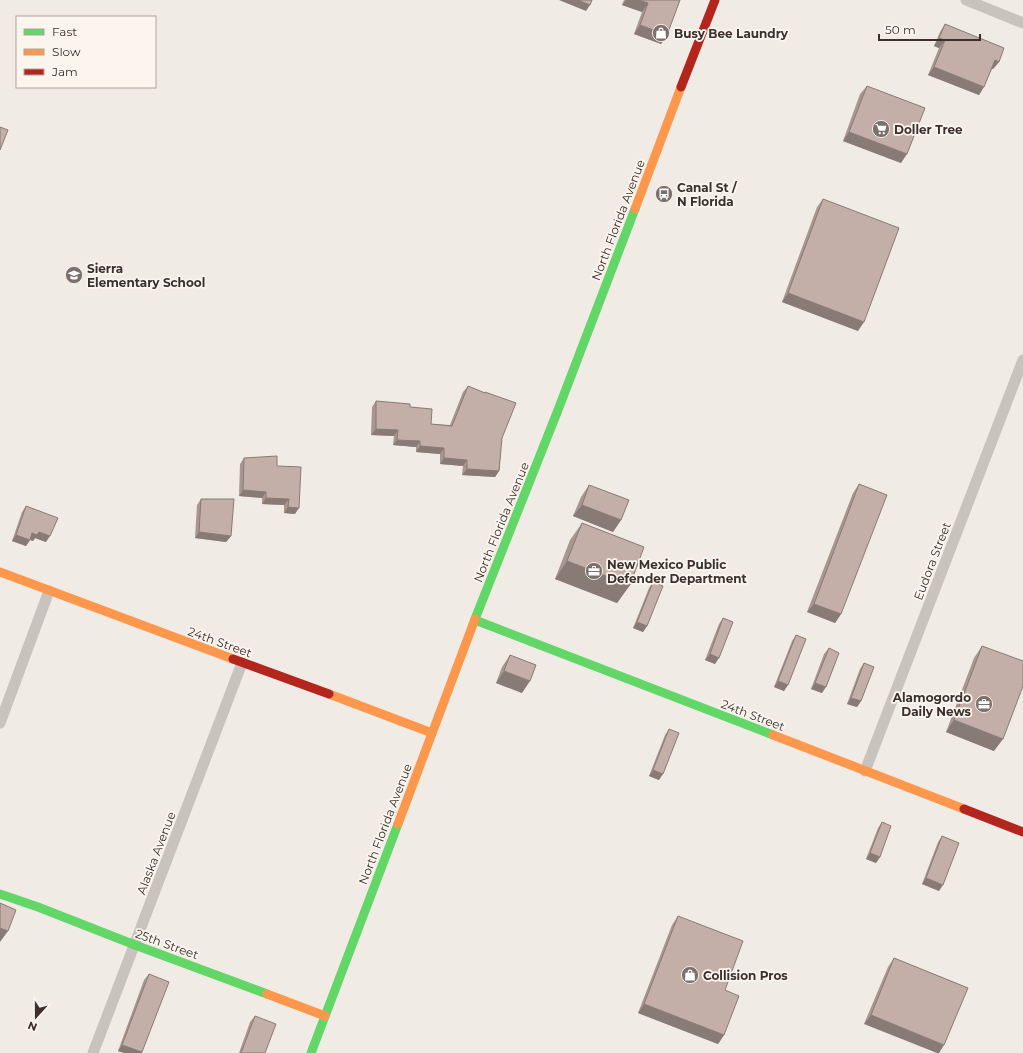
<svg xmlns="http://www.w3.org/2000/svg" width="1023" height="1053" viewBox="0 0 1023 1053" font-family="Montserrat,sans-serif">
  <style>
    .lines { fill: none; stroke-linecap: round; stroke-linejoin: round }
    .street { stroke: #c9c3be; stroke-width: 11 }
    .fast { stroke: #63d668; stroke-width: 9 }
    .slow { stroke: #ff974d; stroke-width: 9 }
    .jam { stroke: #b3261e; stroke-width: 9 }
    .wall { fill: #a89690 }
    .shaded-wall { fill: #887a75 }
    .building { fill: #c3afa7; stroke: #887a75 }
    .labels { text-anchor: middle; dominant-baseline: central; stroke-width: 3.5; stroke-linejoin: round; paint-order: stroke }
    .poi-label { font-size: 12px; font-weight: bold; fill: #3b302b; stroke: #fbf5ee; text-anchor: start }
    .street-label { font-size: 12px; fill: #3b302b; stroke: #fbf5ee }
  </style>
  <rect width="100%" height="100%" fill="#f0ebe5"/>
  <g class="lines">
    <path class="street" d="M 966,0 L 1023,23
      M 0,723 L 49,591
      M 865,771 L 1023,360
      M 93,1053 L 242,663"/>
    <path class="fast" d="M 475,619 L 558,410 L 635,209
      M 475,620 L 773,735
      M 0,894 L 38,907 L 135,945 L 267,994
      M 311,1053 L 398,824"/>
    <path class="slow" d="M 635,209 L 681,87
      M 0,572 L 233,659
      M 329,694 L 432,733
      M 773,735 L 964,809
      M 398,824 L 475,619
      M 267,994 L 325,1016"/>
    <path class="jam" d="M 681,87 L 715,0
      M 233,659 L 329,694
      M 964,809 L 1023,832"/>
  </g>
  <path class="wall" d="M 624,0 L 680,0 L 667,35 L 661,44 L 634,34 L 642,12 L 622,5 Z
    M 945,24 L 999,62 L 993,69 L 992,69 L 979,95 L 928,75 L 939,48 L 934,46 L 940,32 Z
    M 867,86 L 901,163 L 843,141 L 860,94 Z
    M 823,199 L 858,331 L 782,302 L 817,207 Z
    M 468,386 L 484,393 L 485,392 L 502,438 L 499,471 L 495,477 L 462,475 L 463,466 L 440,464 L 440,454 L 416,452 L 416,447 L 393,445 L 394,436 L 371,435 L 372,407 L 376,401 L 410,407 L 431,424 L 450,425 L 463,392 Z
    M 244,458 L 277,466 L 295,514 L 284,513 L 284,505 L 262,504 L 262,498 L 239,496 L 240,464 Z
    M 859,484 L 841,614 L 835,623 L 807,612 L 853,493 Z
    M 589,485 L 621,520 L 613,532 L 573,516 L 581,497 Z
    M 201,499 L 231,536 L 226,542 L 195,538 L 197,505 Z
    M 26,506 L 46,542 L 35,538 L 33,541 L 30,540 L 26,546 L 12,541 L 22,512 Z
    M 582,523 L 630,585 L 617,603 L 555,579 L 570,540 Z
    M 653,582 L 647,626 L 643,632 L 633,628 L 649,588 Z
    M 723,618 L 715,664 L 705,660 L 719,624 Z
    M 796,635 L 784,691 L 774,687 L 792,641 Z
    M 982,646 L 994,751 L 946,732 L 974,658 Z
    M 829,648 L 822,693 L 811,689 L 824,654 Z
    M 510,655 L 522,693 L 496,683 L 502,667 Z
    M 864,663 L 861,701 L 857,707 L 847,704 L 860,669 Z
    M 669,729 L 659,780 L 649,776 L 665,735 Z
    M 882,822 L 880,857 L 876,863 L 866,859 L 878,828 Z
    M 942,836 L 939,891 L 922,884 L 938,842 Z
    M 678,916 L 724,1035 L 718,1044 L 638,1013 L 672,925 Z
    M 894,958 L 968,988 L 864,1024 L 888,967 Z
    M 149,974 L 142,1053 L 124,1053 L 118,1051 L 144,980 Z
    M 255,1016 L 265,1053 L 239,1053 L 250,1022 Z"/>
  <path class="shaded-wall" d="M 559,0 L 578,0 L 590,5 L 586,11 Z
    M 626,0 L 638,0 L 648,3 L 642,12 L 622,5 Z
    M 640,25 L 667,35 L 661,44 L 634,34 Z
    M 939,38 L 945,40 L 939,48 L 934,46 Z
    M 995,60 L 999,62 L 993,69 L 990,68 Z
    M 934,67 L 984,87 L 979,95 L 928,75 Z
    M 849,132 L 907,154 L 901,163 L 843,141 Z
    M 788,293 L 864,322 L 858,331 L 782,302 Z
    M 376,429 L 398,430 L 394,436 L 371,435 Z
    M 397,440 L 420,441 L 416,447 L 393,445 Z
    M 420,446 L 444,448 L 440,454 L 416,452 Z
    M 444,458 L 467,460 L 463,466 L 440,464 Z
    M 467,469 L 499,471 L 495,477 L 462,475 Z
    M 243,490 L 266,492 L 262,498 L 239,496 Z
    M 266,498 L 289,499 L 284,505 L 262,504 Z
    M 582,505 L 621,520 L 613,532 L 573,516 Z
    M 288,507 L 299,508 L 295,514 L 284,513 Z
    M 39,532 L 50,536 L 46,542 L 35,538 L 33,541 L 28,539 L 32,533 Z
    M 199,532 L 231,536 L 226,542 L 195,538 Z
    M 16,535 L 30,540 L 26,546 L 12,541 Z
    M 567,561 L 630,585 L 617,603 L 555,579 Z
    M 814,604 L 841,614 L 835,623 L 807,612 Z
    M 637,622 L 647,626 L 643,632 L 633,628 Z
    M 710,654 L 719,658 L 715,664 L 705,660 Z
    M 504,671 L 530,681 L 522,693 L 496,683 Z
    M 778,681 L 788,685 L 784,691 L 774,687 Z
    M 815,683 L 826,687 L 822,693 L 811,689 Z
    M 851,698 L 861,701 L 857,707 L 847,704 Z
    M 954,720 L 1003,739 L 994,751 L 946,732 Z
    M 653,770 L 663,774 L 659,780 L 649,776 Z
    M 870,853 L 880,857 L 876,863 L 866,859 Z
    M 926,878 L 943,885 L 939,891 L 922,884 Z
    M 0,928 L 8,931 L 0,942 Z
    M 644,1004 L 724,1035 L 718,1044 L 638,1013 Z
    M 871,1015 L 944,1045 L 939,1053 L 937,1053 L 864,1024 Z
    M 122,1045 L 142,1052 L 142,1053 L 124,1053 L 118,1051 Z"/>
  <path class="building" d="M 578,0 L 592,0 L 590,5 Z
    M 638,0 L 680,0 L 667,35 L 640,25 L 648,3 Z
    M 945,24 L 1004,48 L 999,62 L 995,60 L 984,87 L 934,67 L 945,40 L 939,38 Z
    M 867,86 L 925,108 L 907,154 L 849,132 Z
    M 0,127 L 8,130 L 0,150 Z
    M 823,199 L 899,228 L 864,322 L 788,293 Z
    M 468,386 L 485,393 L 485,392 L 516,403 L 502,438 L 499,471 L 467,469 L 467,460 L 444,458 L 444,448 L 420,446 L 420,441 L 397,440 L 398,430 L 376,429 L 376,401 L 410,404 L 410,407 L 432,409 L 431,424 L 452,426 Z
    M 277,456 L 277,466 L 301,467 L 299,508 L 288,507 L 289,499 L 266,498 L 266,492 L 243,490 L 244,458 Z
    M 859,484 L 887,495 L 841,614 L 814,604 Z
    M 589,485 L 629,500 L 621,520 L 582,505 Z
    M 201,499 L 234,499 L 231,536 L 199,532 Z
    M 26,506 L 58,518 L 50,536 L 39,532 L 37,535 L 32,533 L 30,540 L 16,535 Z
    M 582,523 L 644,547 L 630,585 L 567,561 Z
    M 653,582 L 663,586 L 647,626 L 637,622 Z
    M 723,618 L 733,622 L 719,658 L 710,654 Z
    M 796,635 L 806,639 L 788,685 L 778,681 Z
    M 982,646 L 1023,661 L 1023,686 L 1003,739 L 954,720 Z
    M 829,648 L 839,653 L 826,687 L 815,683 Z
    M 510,655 L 536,665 L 530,681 L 504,671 Z
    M 864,663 L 874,667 L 861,701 L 851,698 Z
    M 669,729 L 679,733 L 663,774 L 653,770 Z
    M 882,822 L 891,826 L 880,857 L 870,853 Z
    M 942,836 L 959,843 L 943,885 L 926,878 Z
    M 0,903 L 16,910 L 8,931 L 0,928 Z
    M 678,916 L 743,941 L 725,990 L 739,996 L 724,1035 L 644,1004 Z
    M 894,958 L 968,988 L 944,1045 L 871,1015 Z
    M 149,974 L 169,982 L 142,1052 L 122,1045 Z
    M 255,1016 L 276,1024 L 265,1053 L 241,1053 Z"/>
  <defs>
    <symbol id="shop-disc" viewBox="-11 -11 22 22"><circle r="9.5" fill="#7a716c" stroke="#fbf5ee"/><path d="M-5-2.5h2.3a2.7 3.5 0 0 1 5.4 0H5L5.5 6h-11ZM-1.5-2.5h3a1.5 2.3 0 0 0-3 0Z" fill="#fff"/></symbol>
    <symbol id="supermarket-disc" viewBox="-11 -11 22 22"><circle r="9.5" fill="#7a716c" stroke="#fbf5ee"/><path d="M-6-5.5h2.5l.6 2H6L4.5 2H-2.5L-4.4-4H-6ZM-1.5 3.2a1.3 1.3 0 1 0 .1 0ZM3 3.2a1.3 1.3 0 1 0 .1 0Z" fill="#fff"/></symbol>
    <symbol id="bus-disc" viewBox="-11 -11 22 22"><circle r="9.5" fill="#7a716c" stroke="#fbf5ee"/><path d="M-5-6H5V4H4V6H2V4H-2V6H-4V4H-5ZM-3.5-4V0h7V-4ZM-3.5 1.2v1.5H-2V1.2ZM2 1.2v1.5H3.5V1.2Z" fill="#fff"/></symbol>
    <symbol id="school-disc" viewBox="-11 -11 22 22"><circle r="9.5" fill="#7a716c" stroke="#fbf5ee"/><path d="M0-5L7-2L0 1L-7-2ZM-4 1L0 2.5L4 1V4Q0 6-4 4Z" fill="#fff"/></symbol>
    <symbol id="office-disc" viewBox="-11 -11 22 22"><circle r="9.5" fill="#7a716c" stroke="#fbf5ee"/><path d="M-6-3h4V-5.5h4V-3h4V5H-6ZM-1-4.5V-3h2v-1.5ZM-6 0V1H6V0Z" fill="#fff"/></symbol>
  </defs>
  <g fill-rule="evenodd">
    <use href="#shop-disc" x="651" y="23" width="20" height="20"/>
    <use href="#supermarket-disc" x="871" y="119" width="20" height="20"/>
    <use href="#bus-disc" x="654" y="184" width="20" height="20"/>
    <use href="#school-disc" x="64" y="265" width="20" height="20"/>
    <use href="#office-disc" x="584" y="561" width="20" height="20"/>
    <use href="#office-disc" x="974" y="694" width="20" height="20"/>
    <use href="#shop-disc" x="680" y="965" width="20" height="20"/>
  </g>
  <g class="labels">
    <g class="poi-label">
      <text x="674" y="33">Busy Bee Laundry</text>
      <text x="894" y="129">Doller Tree</text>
      <text x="677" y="187">Canal St /<tspan x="677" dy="14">N Florida</tspan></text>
      <text x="87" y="268">Sierra<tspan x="87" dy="14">Elementary School</tspan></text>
      <text x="607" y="564">New Mexico Public<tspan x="607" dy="14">Defender Department</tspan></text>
      <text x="971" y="697" text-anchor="end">Alamogordo<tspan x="971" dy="14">Daily News</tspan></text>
      <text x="703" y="975">Collision Pros</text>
    </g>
    <g class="street-label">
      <text transform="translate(618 220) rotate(-69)">North Florida Avenue</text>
      <text transform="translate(501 522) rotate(-68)">North Florida Avenue</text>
      <text transform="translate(932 561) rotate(-69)">Eudora Street</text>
      <text transform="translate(220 642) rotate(20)">24th Street</text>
      <text transform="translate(753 715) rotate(21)">24th Street</text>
      <text transform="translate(385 824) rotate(-69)">North Florida Avenue</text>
      <text transform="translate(156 853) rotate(-69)">Alaska Avenue</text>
      <text transform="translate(167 944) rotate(20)">25th Street</text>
    </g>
  </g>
  <rect x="16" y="16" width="140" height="72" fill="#fbf5ee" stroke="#aea6a0"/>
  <rect x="24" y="29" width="20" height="6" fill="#63d668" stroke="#aea6a0"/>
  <text x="52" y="36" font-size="12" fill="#3b302b">Fast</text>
  <rect x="24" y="49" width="20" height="6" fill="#ff974d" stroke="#aea6a0"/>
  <text x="52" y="56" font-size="12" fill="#3b302b">Slow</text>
  <rect x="24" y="69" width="20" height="6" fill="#b3261e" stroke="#aea6a0"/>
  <text x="52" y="76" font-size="12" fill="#3b302b">Jam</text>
  <g transform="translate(36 1017) rotate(201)" stroke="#fbf5ee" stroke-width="3" paint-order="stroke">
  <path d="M0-3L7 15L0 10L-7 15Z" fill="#3b302b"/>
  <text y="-6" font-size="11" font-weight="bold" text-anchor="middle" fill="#3b302b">N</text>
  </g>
  <path d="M879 34v6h101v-6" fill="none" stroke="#3b302b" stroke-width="2"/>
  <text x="885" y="34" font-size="12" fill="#3b302b" stroke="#fbf5ee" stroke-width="3" paint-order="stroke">50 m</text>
</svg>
